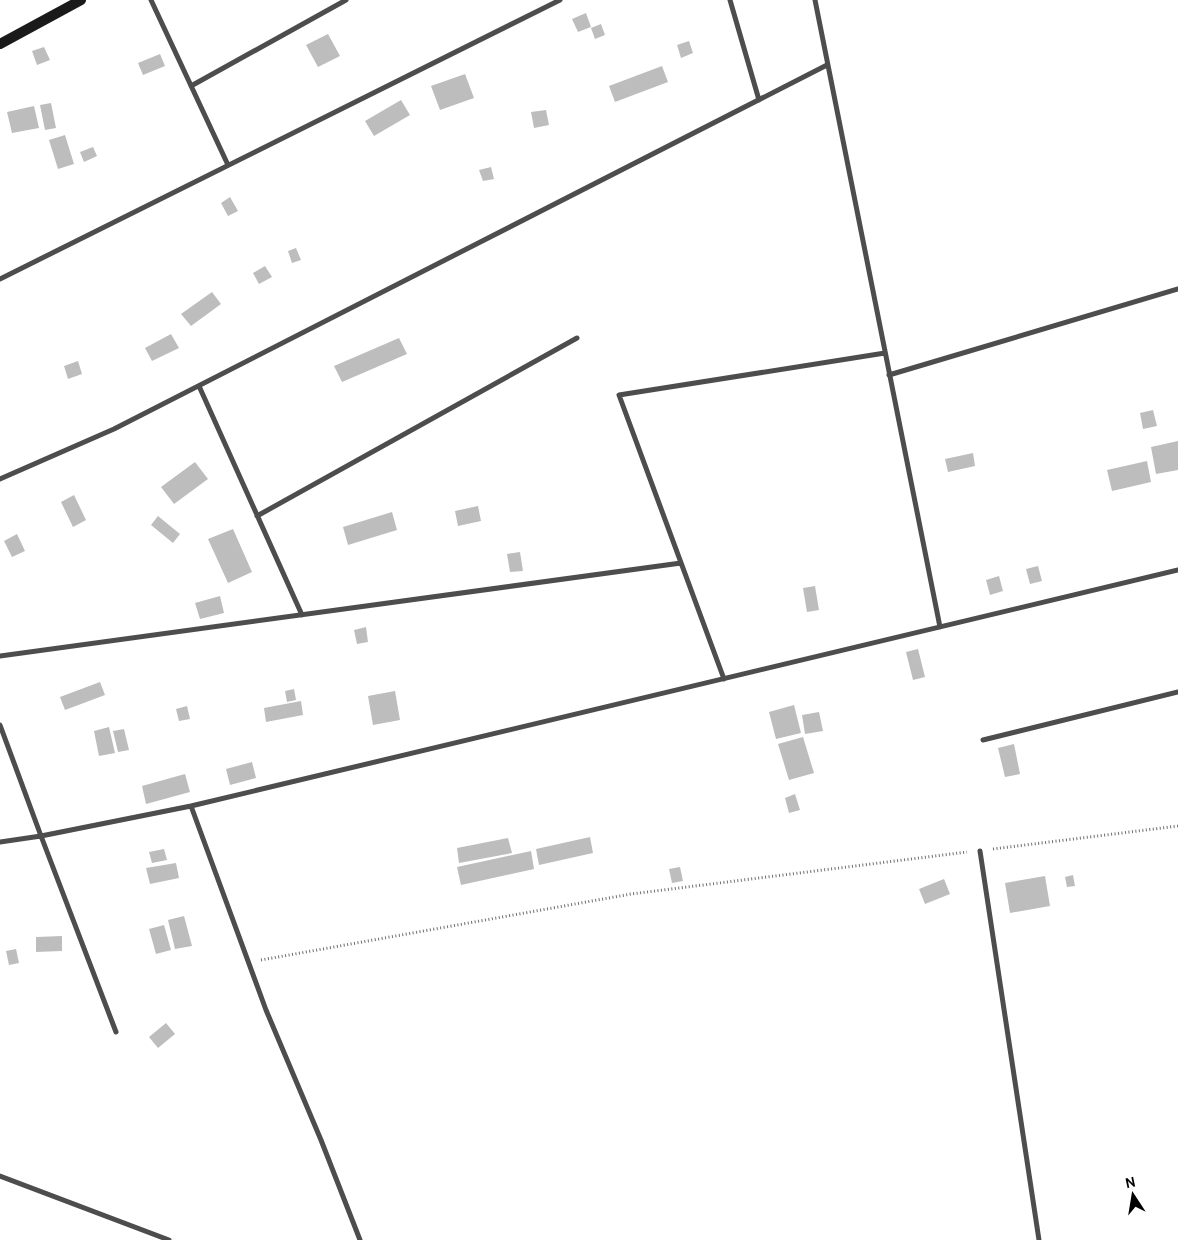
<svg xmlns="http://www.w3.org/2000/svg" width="1178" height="1240" viewBox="0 0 1178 1240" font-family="Cabin,sans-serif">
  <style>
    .building { fill: #bdbdbd }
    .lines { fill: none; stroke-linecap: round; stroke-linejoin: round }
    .path { stroke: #6f6f6f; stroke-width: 3; stroke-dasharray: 1 2.5; stroke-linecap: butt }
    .street { stroke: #4d4d4d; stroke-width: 5 }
    .secondary { stroke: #1a1a1a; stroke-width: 10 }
  </style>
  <rect width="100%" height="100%" fill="#fff"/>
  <path class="building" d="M 586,13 L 591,27 L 578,32 L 572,19 Z
    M 601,24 L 605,35 L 595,39 L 591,28 Z
    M 328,34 L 340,56 L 318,67 L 306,45 Z
    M 689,41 L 693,53 L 681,58 L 677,45 Z
    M 44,47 L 50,60 L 37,65 L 32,51 Z
    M 160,54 L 165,66 L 143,75 L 138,63 Z
    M 662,66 L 668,82 L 615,102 L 609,86 Z
    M 465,74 L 474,98 L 440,110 L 431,86 Z
    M 401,100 L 410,115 L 374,136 L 365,121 Z
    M 51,103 L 56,128 L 45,130 L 40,105 Z
    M 34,106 L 39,128 L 12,133 L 7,112 Z
    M 546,110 L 549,125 L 534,128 L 531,112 Z
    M 65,135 L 74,164 L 58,169 L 49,140 Z
    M 93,147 L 97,156 L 84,162 L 80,152 Z
    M 491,167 L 494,179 L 483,181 L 479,170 Z
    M 230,197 L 238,211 L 228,216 L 221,203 Z
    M 296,248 L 301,260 L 292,263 L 288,251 Z
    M 265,266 L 272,277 L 259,284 L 253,273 Z
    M 212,292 L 221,304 L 191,326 L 181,314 Z
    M 171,334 L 179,348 L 152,361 L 145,348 Z
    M 399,338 L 407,354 L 342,382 L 334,366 Z
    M 78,361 L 82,374 L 68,379 L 64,366 Z
    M 1153,410 L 1157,426 L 1143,429 L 1140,413 Z
    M 1178,441 L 1178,470 L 1156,474 L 1151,447 Z
    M 973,453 L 975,466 L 948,472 L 945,459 Z
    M 1147,461 L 1151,482 L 1112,491 L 1107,470 Z
    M 195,462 L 208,479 L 174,504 L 161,487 Z
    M 74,495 L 86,520 L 73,527 L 61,502 Z
    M 478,506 L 481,521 L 458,526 L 455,511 Z
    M 392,512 L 397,530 L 348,545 L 343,527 Z
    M 158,516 L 180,534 L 173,543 L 151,525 Z
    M 233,529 L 252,572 L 228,583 L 208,539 Z
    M 17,534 L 25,551 L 12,557 L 4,541 Z
    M 520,552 L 523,571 L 510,572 L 507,554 Z
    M 1038,566 L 1042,581 L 1030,584 L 1026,569 Z
    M 999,576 L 1003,591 L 990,595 L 986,580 Z
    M 815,586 L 819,610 L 807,612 L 803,588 Z
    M 220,596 L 224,613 L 200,619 L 195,603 Z
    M 366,627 L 368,642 L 357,644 L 354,630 Z
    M 918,649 L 925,677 L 913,680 L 906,652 Z
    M 100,682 L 105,695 L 65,710 L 60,697 Z
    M 294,689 L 296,700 L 287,702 L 285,691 Z
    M 395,691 L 400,720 L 373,725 L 368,696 Z
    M 301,701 L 303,715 L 266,722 L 264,708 Z
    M 794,705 L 801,733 L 776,739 L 769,712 Z
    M 187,706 L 190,719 L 179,721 L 176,709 Z
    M 819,712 L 823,731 L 805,734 L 802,715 Z
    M 109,727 L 115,753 L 99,756 L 94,731 Z
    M 124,729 L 129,750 L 118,752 L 113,731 Z
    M 803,737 L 814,773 L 789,780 L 778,744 Z
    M 1014,744 L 1020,774 L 1005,777 L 998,748 Z
    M 252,762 L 256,778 L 230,785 L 226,769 Z
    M 185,774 L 190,792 L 146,804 L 142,786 Z
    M 795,794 L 800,810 L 789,813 L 785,798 Z
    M 590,837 L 593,853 L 539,865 L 536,849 Z
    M 508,838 L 512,853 L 459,863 L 457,848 Z
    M 164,849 L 167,860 L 152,863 L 149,852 Z
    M 531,851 L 534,869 L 461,885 L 457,867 Z
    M 176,863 L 179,878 L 150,884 L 146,868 Z
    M 680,867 L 683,881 L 672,883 L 669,869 Z
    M 1073,875 L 1075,886 L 1067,887 L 1065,877 Z
    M 1045,876 L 1050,906 L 1010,913 L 1005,883 Z
    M 944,879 L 950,894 L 925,904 L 919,889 Z
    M 184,916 L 192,946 L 175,949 L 168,920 Z
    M 164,925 L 171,950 L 156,954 L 149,929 Z
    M 62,936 L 62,951 L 36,952 L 36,937 Z
    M 16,949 L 19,963 L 9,965 L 6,951 Z
    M 166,1023 L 175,1034 L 158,1048 L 149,1037 Z"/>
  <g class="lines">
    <path class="path" d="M 993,849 L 1178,826
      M 261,960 L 631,894 L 967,852"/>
    <path class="street" d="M 151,0 L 228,165
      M 730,0 L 759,100
      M 815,0 L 940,627
      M 191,86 L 346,0
      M 0,279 L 560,0
      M 889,375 L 1178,289
      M 199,386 L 302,615
      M 0,479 L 114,429 L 827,65
      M 257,516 L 577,338
      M 0,656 L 681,563
      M 724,679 L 619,395 L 885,353
      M 0,725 L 41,836 L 116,1032
      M 983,740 L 1178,692
      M 191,806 L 266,1010 L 321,1140 L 360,1240
      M 0,842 L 41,836 L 191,806 L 1178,570
      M 980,851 L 1039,1240
      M 0,1176 L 169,1240"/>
    <path class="secondary" d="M 0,44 L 81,0"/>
  </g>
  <g transform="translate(1133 1195) rotate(348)" stroke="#ffffff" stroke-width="4" paint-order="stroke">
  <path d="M0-4L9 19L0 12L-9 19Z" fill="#000000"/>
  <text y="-8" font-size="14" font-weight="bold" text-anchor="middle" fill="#000000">N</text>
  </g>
</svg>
